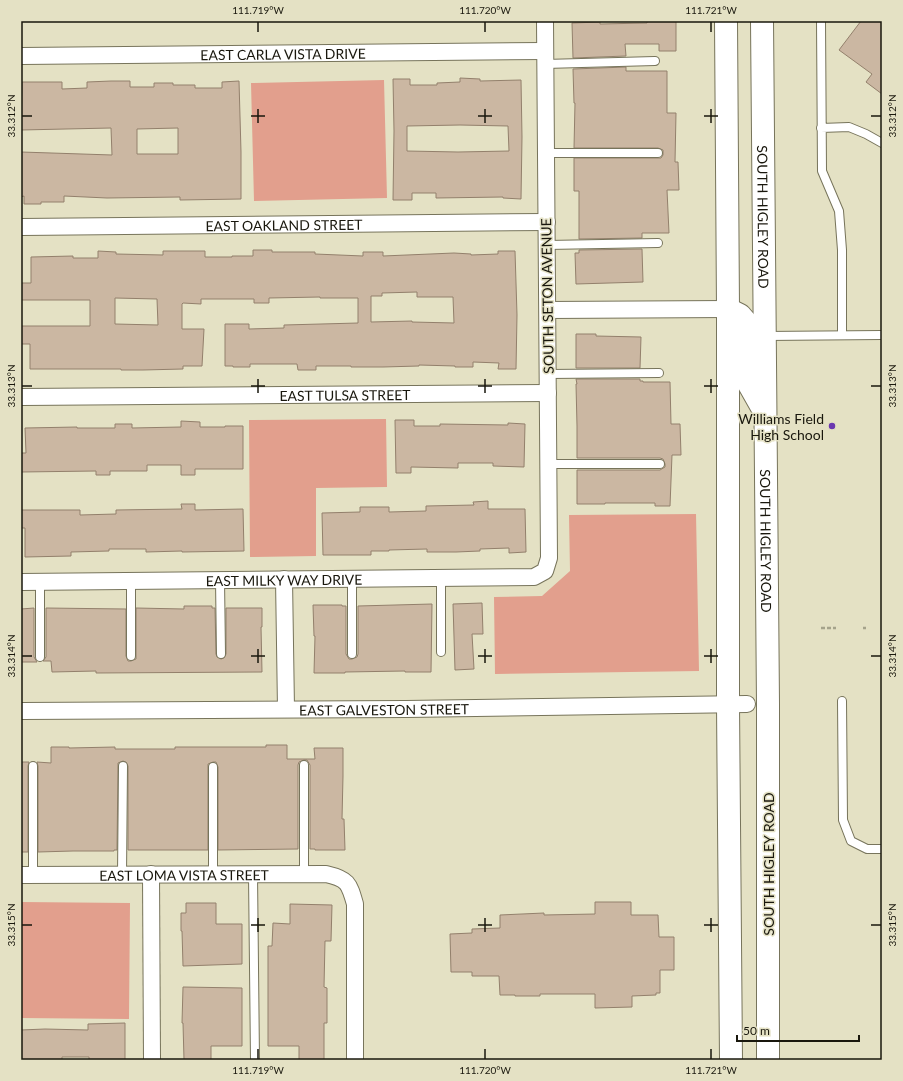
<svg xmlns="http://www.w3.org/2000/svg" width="903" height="1081" viewBox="0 0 903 1081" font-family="Lato,sans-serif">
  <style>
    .green { fill: #e29f8d }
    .building { fill: #cbb7a2; stroke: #93806c; fill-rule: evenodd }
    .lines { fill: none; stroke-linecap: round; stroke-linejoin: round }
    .service-casing { stroke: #77745b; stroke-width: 10 }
    .minor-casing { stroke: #77745b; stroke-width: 18 }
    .secondary-casing { stroke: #77745b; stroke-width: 24 }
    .path { stroke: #a5a38b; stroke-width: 2.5; stroke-dasharray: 4 2; stroke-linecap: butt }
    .service { stroke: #fff; stroke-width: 8 }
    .minor { stroke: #fff; stroke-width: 16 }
    .secondary { stroke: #fff; stroke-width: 22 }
    .ticks { fill: none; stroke: #19170d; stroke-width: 1.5 }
    .poi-dot { fill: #6a37af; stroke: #e4e1c4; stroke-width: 1.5 }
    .labels { text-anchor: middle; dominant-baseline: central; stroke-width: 3; stroke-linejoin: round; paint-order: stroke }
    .street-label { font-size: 14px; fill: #19170d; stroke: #e4e1c4 }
    .poi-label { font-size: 14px; fill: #19170d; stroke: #e4e1c4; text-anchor: end }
    .neatline { fill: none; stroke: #19170d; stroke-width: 1.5 }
    .ticks-label { font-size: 10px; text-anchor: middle; fill: #19170d }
  </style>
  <rect width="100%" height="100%" fill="#e4e1c4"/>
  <path class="green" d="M 384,80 L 387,198 L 254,201 L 251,83 Z
    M 386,419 L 387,487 L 316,488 L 316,556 L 250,557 L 249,420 Z
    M 696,514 L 699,671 L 495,674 L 494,597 L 542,596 L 570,571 L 569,515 Z
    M 21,902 L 130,903 L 129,1019 L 21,1018 Z"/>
  <path class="building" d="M 647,21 L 676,21 L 676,51 L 659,51 L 659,44 L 625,44 L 626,56 L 573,58 L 572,23 L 600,22 L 600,24 L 647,23 Z
    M 861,21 L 882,21 L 882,94 L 866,82 L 872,74 L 839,50 Z
    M 626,67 L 626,71 L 667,71 L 667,113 L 676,113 L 675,162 L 678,162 L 679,190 L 667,190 L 669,233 L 642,233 L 642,238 L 579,239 L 579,191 L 574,191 L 574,158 L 661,158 L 663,155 L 663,150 L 658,148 L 574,148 L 575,103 L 574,103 L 573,69 Z
    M 460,78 L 480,79 L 480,81 L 521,80 L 522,137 L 521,199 L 503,198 L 503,197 L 436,198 L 436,193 L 412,193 L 412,200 L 393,200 L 394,131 L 393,79 L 410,79 L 410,85 L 437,85 L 437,83 L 460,82 ZM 460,125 L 508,126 L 509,151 L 458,152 L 407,151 L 407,126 Z
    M 111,81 L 130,81 L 130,87 L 154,87 L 154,83 L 173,83 L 173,85 L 195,85 L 195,88 L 222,88 L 222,82 L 239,81 L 241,152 L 241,199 L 180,200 L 180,197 L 107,198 L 64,196 L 64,202 L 41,202 L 41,204 L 24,204 L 24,196 L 21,197 L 21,152 L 112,155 L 111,128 L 21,130 L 22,82 L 62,82 L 62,89 L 87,88 L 87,82 ZM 178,128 L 178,154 L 137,154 L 137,129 Z
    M 642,249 L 643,282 L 576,284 L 575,253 L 579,253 L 579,250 Z
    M 253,250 L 272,250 L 272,252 L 315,252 L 315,254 L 363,256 L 363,252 L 383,252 L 383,256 L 454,253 L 471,254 L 471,255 L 498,254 L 498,251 L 515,251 L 517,315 L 516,369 L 498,369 L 499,363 L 473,362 L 473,367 L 455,367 L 455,366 L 419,365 L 419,366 L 383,367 L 351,367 L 351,366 L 316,366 L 316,370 L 298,370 L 297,364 L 250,364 L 250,367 L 233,367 L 233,366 L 225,366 L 225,324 L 249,324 L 249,329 L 284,328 L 284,325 L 358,323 L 358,298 L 320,298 L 320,297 L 269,298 L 269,303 L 254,303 L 254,299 L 201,299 L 201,304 L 183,303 L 182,304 L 182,329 L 204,329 L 202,366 L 183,366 L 183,369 L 143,370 L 121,370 L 121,369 L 30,369 L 30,344 L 21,344 L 21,326 L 90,326 L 90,300 L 21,300 L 21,283 L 31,283 L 31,257 L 73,256 L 73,258 L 98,258 L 98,251 L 116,252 L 116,254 L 163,255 L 163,251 L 205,251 L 205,257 L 232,257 L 232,256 L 253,256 ZM 417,292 L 417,297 L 453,297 L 454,323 L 412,322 L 412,321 L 371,322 L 371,296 L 382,296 L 382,293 ZM 115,298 L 157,299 L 158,325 L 115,324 Z
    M 576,334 L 596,334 L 596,336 L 641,337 L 640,368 L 576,368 Z
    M 576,379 L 640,379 L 640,381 L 643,381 L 643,382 L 670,382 L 671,424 L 680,424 L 681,455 L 672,455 L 670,506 L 655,506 L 655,503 L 605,503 L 605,504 L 577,504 L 577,470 L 660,470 L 665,467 L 665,464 L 663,459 L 660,458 L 577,458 L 577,426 L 576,384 L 577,384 Z
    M 395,420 L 414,420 L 414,426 L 440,426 L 440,424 L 508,425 L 508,423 L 525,424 L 524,467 L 493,466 L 493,463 L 458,463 L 458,468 L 411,467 L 411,473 L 396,473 Z
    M 181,421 L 200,422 L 200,427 L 225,427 L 225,426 L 243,426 L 243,469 L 195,469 L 195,475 L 181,475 L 181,465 L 147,465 L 147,471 L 110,471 L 110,475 L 96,475 L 96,471 L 21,472 L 21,453 L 26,453 L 25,428 L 77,427 L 77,428 L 115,428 L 115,424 L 132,424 L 132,428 L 181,427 Z
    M 488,501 L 488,509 L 525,509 L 526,552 L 509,553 L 509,548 L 480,549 L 480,551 L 456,552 L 427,552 L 427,549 L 389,550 L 389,551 L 371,551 L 371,555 L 323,555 L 322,513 L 360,512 L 360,507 L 389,507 L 389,512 L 426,511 L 426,506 L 474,505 L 473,502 Z
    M 181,504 L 195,504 L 195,510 L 243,509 L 244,551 L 182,552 L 182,551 L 146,552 L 146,549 L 109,549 L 109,551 L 71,552 L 71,556 L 25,557 L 25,528 L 21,528 L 21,510 L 80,510 L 80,515 L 116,514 L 116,510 L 182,509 Z
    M 482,603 L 483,634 L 472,634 L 474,669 L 455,670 L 453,604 Z
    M 432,604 L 431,672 L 405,672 L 405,671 L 345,672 L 345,673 L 314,673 L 315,636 L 314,636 L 313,605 L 342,605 L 342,606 L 346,606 L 346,654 L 349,659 L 352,659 L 357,657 L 358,654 L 358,606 Z
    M 184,606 L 212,606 L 212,608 L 215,608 L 216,654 L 217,657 L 221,659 L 224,658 L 226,654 L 226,608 L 262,608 L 262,627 L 261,627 L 262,672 L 96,673 L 96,671 L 52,672 L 51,661 L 43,661 L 46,657 L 46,608 L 126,609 L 126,656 L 128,661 L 131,661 L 136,659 L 136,608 L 184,609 Z
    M 34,608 L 34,657 L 37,662 L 21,662 L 21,609 Z
    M 266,745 L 287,745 L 287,759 L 315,759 L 314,748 L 343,748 L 343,776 L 342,819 L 344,819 L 345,850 L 315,850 L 315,849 L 310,849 L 310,765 L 307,760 L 304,760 L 299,762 L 298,765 L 298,849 L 218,850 L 218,767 L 216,762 L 213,762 L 208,764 L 208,850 L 128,850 L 128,766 L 126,762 L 123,761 L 118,763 L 118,766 L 117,850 L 114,850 L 114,851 L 73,851 L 38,852 L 38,766 L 37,762 L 51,763 L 51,747 L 69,747 L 69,748 L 115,747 L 115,749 L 175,749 L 175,747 L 266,747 Z
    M 21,762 L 29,762 L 28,766 L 28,852 L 21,852 Z
    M 595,902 L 631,902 L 631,915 L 658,915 L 659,937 L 674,937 L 674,970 L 660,970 L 660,993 L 656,993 L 656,995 L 632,996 L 632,1007 L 595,1008 L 595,994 L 540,994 L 540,996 L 515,996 L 515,995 L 500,995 L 499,976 L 472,976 L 472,972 L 451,972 L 450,934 L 472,933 L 472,929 L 500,928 L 500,915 L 544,913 L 544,915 L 595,914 Z
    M 186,903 L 216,903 L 216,924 L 242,924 L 242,964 L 183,966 L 182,931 L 181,931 L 181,913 L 186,913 Z
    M 290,904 L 332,905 L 331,941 L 325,941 L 324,987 L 327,988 L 327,1023 L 324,1023 L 324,1060 L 299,1060 L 299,1046 L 268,1046 L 268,946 L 272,946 L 273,923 L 290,924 Z
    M 183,987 L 242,988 L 242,1046 L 211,1046 L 211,1060 L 184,1060 L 183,1023 L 182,1023 Z
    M 125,1023 L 125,1060 L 89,1060 L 89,1057 L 62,1057 L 62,1060 L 21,1060 L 21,1030 L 45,1029 L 88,1030 L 88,1024 Z"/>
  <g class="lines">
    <defs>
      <path id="service" d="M 821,21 L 822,171 L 839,211 L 842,250 L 842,335
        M 545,64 L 655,61
        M 821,128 L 849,127 L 866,134 L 882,143
        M 546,153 L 658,153
        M 547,245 L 658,243
        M 765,336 L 882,335
        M 548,374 L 659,373
        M 549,464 L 660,464
        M 441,578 L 441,652
        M 352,579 L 352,654
        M 220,580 L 221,654
        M 40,582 L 40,657
        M 131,656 L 131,581
        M 842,701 L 843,820 L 851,841 L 867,849 L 882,849
        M 304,765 L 304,874
        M 213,767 L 213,874
        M 253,874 L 255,1060
        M 33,875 L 33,766
        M 122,875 L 123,766"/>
      <g id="minor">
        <path id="s1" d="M 21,56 L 545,51"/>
        <path id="s2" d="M 21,227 L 547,222"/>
        <path d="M 548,310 L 728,309"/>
        <path id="s3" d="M 21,397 L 548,393"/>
        <path d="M 284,579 L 286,709"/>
        <path id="s4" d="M 21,582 L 534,577 L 545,571 L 549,558 L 545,21"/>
        <path id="s5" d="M 21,711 L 406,709 L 747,704"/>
        <path d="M 151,874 L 152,1060"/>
        <path id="s6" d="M 21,875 L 326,874 C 348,879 349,883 355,904 L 355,1060"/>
      </g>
      <g id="secondary">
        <path d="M 726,21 L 728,309 L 728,705 L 731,1060"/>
        <path id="s7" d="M 762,21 L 768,704 L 768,1060"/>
        <path d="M 728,309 L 740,315 L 746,322 L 747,336 L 747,381 L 764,411"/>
      </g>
    </defs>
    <use href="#service" class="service-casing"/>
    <use href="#minor" class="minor-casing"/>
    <use href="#secondary" class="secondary-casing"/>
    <path class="path" d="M 821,628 L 836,628
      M 863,628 L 866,628"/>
    <use href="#service" class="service"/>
    <use href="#minor" class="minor"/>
    <use href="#secondary" class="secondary"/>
  </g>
  <path class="ticks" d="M 258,22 L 258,32M 485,22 L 485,32M 711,22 L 711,32M 258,109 L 258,123M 485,109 L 485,123M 711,109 L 711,123M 22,116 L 32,116M 251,116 L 265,116M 478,116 L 492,116M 704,116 L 718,116M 871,116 L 881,116M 258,379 L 258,393M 485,379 L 485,393M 711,379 L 711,393M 22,386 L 32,386M 251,386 L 265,386M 478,386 L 492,386M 704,386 L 718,386M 871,386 L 881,386M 258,649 L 258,663M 485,649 L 485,663M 711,649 L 711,663M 22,656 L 32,656M 251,656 L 265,656M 478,656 L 492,656M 704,656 L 718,656M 871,656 L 881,656M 258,918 L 258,932M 485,918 L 485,932M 711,918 L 711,932M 22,925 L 32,925M 251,925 L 265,925M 478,925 L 492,925M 704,925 L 718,925M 871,925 L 881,925M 258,1049 L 258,1059M 485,1049 L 485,1059M 711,1049 L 711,1059"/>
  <circle class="poi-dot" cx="832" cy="426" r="4"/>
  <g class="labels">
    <g class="street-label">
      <text stroke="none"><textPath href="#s1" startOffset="262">EAST CARLA VISTA DRIVE</textPath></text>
      <text stroke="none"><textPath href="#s7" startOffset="196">SOUTH HIGLEY ROAD</textPath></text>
      <text stroke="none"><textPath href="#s2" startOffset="263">EAST OAKLAND STREET</textPath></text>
      <text transform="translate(547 296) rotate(-91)">SOUTH SETON AVENUE</text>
      <text stroke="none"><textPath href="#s3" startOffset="324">EAST TULSA STREET</textPath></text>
      <text stroke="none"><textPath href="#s7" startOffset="520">SOUTH HIGLEY ROAD</textPath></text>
      <text stroke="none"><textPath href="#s4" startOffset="263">EAST MILKY WAY DRIVE</textPath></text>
      <text stroke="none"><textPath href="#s5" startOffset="363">EAST GALVESTON STREET</textPath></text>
      <text transform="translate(768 864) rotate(-90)">SOUTH HIGLEY ROAD</text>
      <text stroke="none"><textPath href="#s6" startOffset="163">EAST LOMA VISTA STREET</textPath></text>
    </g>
    <g class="poi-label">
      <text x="824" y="418">Williams Field<tspan x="824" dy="16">High School</tspan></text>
    </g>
  </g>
  <rect width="903" height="1081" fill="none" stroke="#e4e1c4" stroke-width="44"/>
  <path d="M737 1035v6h122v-6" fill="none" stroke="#19170d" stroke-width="2"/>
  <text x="743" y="1035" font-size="12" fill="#19170d" stroke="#e4e1c4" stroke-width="3" paint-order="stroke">50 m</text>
  <rect x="22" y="22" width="859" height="1037" class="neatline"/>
  <g class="ticks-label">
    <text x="258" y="14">111.719°W</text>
    <text x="485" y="14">111.720°W</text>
    <text x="711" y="14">111.721°W</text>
    <text transform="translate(892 116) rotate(-90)" y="4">33.312°N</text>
    <text transform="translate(11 116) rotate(-90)" y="4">33.312°N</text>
    <text transform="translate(892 386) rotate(-90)" y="4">33.313°N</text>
    <text transform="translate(11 386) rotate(-90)" y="4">33.313°N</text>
    <text transform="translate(892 656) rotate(-90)" y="4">33.314°N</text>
    <text transform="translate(11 656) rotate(-90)" y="4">33.314°N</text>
    <text transform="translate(11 925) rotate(-90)" y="4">33.315°N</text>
    <text transform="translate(892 925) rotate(-90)" y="4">33.315°N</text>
    <text x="258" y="1074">111.719°W</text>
    <text x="485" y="1074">111.720°W</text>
    <text x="711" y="1074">111.721°W</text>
  </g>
</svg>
